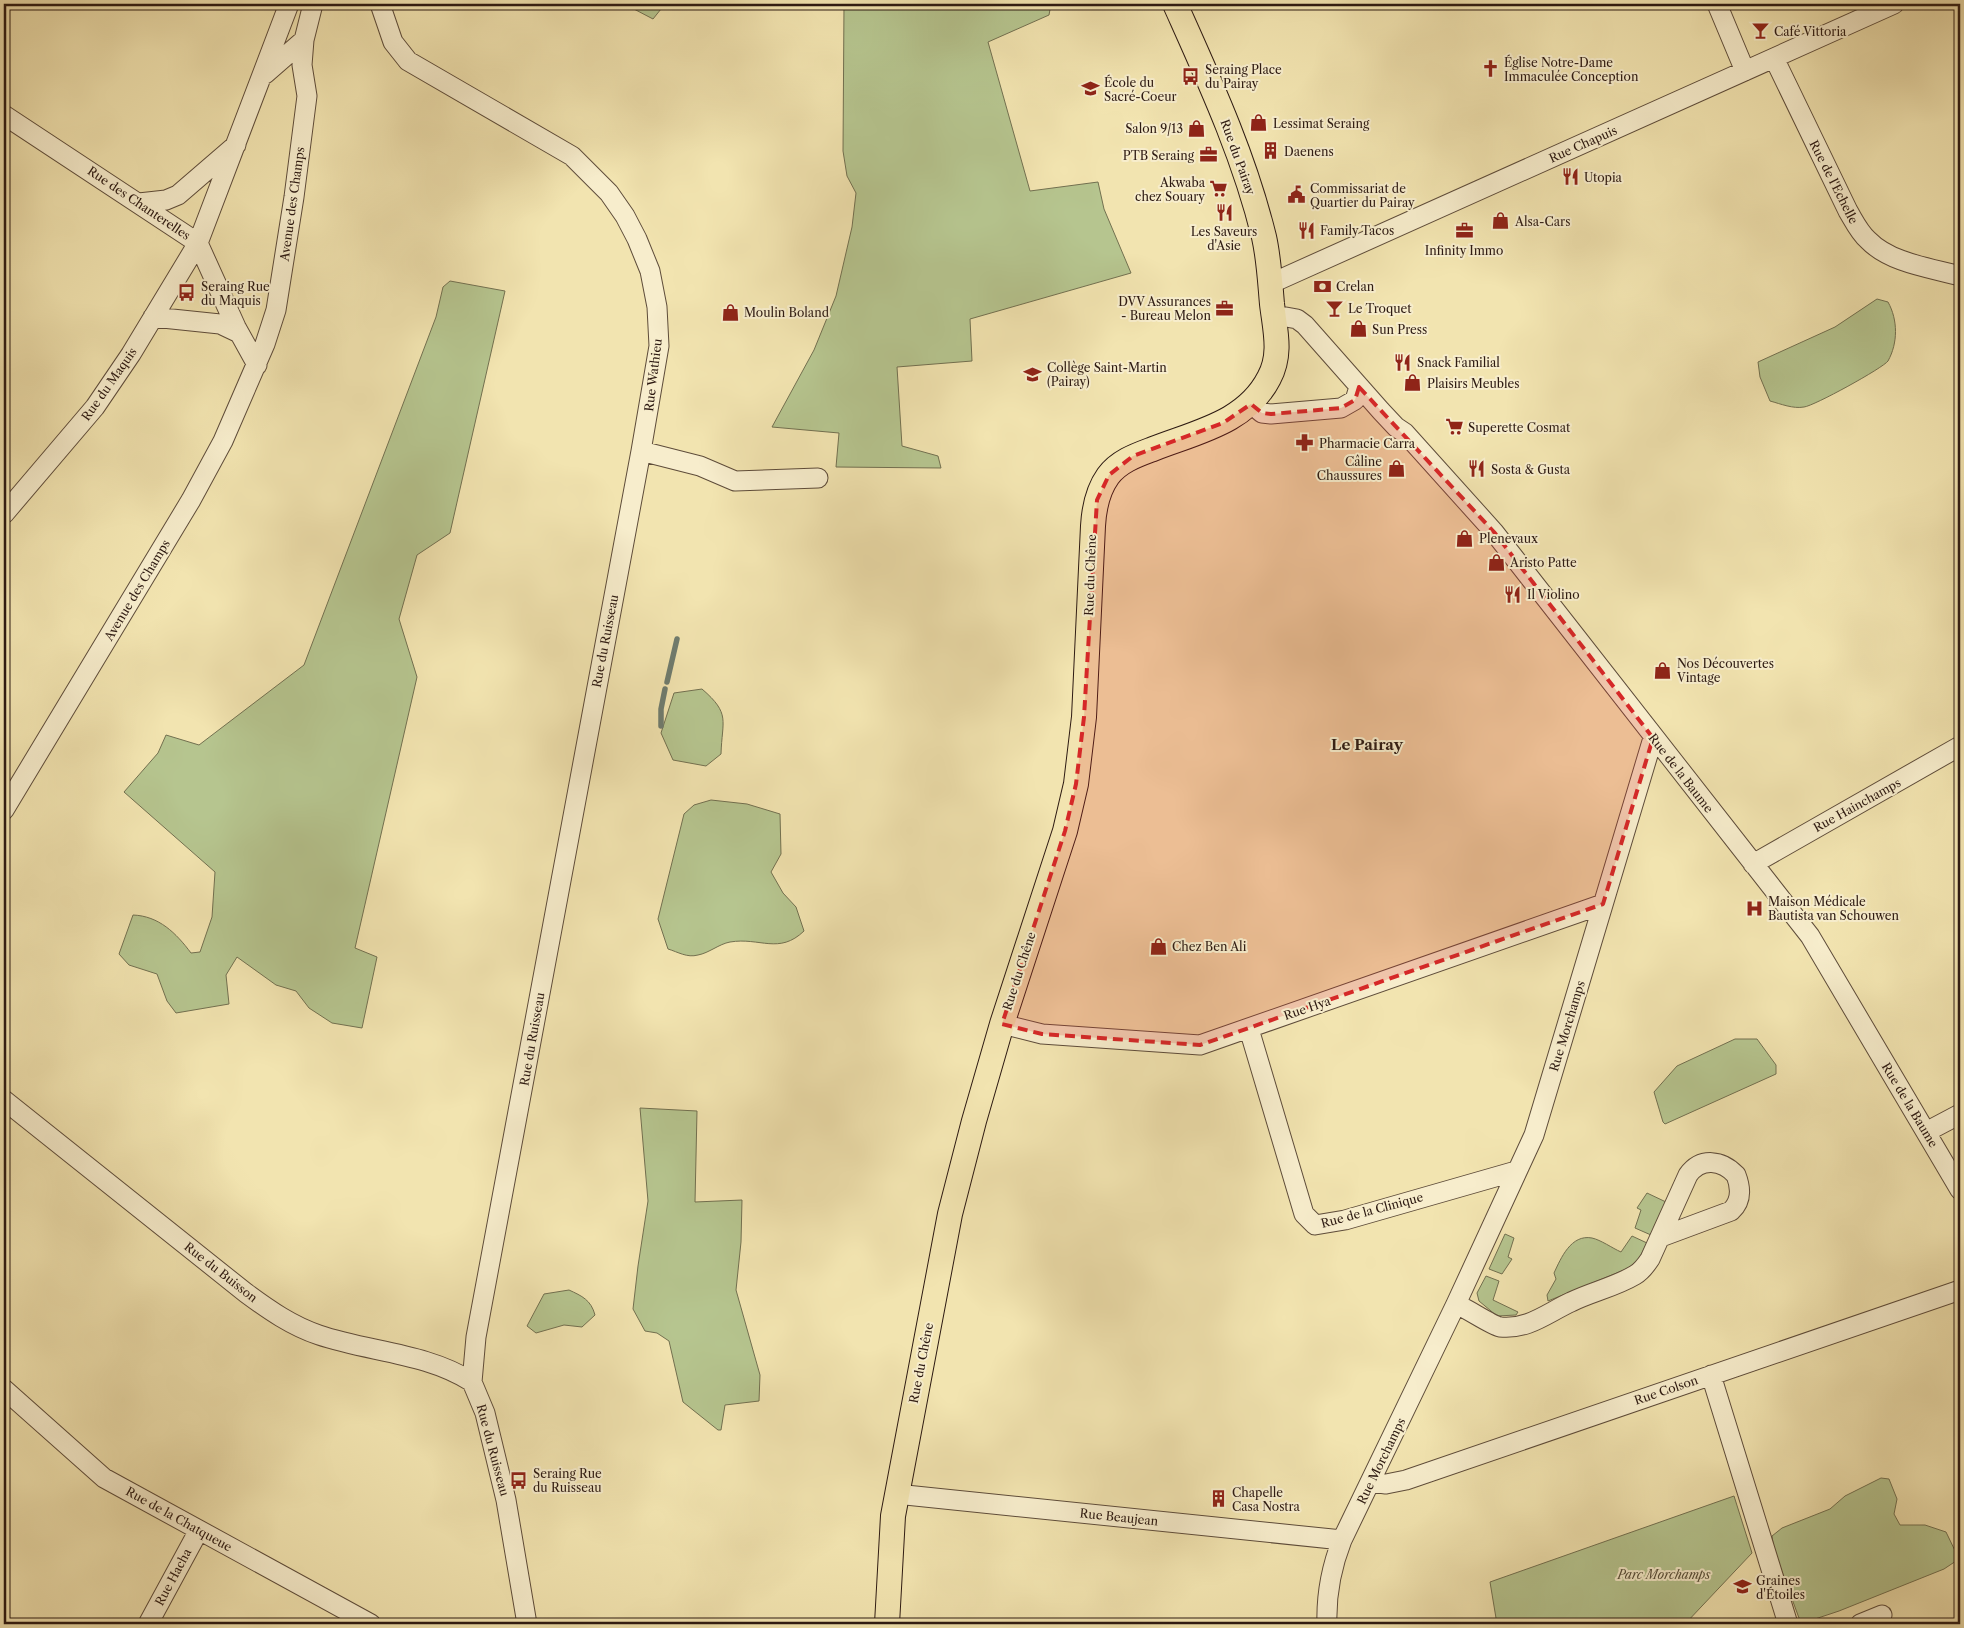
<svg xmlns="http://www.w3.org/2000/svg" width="1964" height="1628" viewBox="0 0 1964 1628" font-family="'Libre Caslon Text',serif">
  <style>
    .green { fill: #b6c58f; stroke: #727050 }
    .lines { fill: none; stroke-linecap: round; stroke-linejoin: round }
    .stream { stroke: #6f7c6f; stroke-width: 5.5 }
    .minor-casing { stroke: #5e4c3a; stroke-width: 21 }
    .major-casing { stroke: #2d1a12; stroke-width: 26 }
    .minor { stroke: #f7edcc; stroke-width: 19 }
    .major { stroke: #f2e4b0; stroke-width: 24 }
    .marked { fill: #d62828; fill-opacity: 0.2; stroke: #d62828; stroke-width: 4; stroke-dasharray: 10 6; stroke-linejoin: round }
    .labels { text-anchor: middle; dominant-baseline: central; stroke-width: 4; stroke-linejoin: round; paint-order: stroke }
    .poi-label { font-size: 12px; fill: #2d1a12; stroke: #f7edcc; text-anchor: start }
    .street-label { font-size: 12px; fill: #2d1a12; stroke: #f7edcc }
    .park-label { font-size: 12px; font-style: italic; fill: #564d38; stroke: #f7edcc }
    .quarter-label { font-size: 15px; font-weight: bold; fill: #2d1a12; stroke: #f7edcc }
  </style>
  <rect width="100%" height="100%" fill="#f2e4b0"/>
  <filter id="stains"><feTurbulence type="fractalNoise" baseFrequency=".004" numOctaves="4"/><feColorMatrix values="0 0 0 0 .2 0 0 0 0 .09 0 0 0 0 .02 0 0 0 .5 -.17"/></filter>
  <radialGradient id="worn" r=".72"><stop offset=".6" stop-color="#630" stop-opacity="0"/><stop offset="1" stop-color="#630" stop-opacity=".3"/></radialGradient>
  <path class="green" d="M 635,4 L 665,4 L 653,19 L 632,8 Z
    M 844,4 L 1051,4 L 1049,15 L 988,42 L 1030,191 L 1098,182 L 1104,209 L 1131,273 L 970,319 L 972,361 L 897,367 L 902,446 L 938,456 L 941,468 L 836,467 L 839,433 L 772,427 L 814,350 L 836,296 L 852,227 L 856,193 L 847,176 L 843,151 Z
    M 450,281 L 505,291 L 450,533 L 417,555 L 399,619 L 417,677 L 355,948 L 377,957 L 362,1028 L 332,1023 L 309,1008 L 296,991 L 276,985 L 237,957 L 226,975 L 229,1004 L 176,1013 L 167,1001 L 157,974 L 129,965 L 119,954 L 133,915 C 159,916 176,933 191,953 L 200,952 L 212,917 L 215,872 L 124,792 L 158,753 L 166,735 L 199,745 L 304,665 L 436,317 L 443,287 Z
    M 1877,299 L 1888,302 C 1898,320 1898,343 1888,361 C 1883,368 1814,406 1804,407 C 1793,409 1781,404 1770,401 L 1760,377 L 1758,362 L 1835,327 Z
    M 702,689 C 731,714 722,720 721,754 L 706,766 L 673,760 L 661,733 L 674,693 Z
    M 711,800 L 747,804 L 780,814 L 781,854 L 771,872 L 783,893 L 796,907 L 804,931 C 779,955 760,937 730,942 C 719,944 709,953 698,955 C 687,958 678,952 668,949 L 658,919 L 684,814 L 694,805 Z
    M 1735,1039 L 1757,1039 L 1776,1065 L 1776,1074 L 1665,1124 L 1663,1122 L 1654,1092 L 1677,1066 Z
    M 640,1108 L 697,1111 L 695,1202 L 742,1200 L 741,1242 L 736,1290 L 760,1375 L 759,1401 L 725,1405 L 721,1430 L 718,1430 L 683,1402 L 669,1341 L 657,1333 L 645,1331 L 633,1309 L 638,1266 L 648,1201 Z
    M 1647,1193 L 1666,1202 L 1651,1235 L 1635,1228 L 1641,1210 L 1637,1208 Z
    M 1505,1234 L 1514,1238 L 1508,1257 L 1512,1259 L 1502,1274 L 1489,1269 Z
    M 1632,1236 L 1647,1243 L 1639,1259 L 1629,1268 L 1548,1301 L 1547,1295 L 1556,1279 L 1554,1273 C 1561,1258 1571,1234 1592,1238 C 1601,1240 1612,1248 1621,1252 Z
    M 1486,1276 L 1499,1281 L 1493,1300 L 1518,1312 L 1516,1315 L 1497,1316 L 1479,1301 L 1477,1293 Z
    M 569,1290 C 582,1296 591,1300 595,1315 L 582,1327 L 564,1325 L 536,1333 L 527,1326 L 544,1294 Z
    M 1881,1478 L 1889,1479 L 1897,1499 L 1894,1514 L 1900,1525 L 1925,1525 L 1946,1532 L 1959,1559 L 1944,1569 L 1839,1611 L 1806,1622 L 1799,1618 L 1774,1550 L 1772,1536 L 1782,1528 L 1830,1509 L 1845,1496 Z
    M 1734,1496 L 1752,1553 L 1685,1624 L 1497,1624 L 1490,1582 Z"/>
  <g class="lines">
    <path class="stream" d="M 667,682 L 677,639
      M 661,726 L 661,709 L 665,689"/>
    <defs>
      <path id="minor" d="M 380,4 L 393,42 L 408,61 L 572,156 L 609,193 L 625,216 L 637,239 L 650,271 L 657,307 L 659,346 L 641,451 L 476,1337 L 472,1382 L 485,1413 L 506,1500 L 527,1624
        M 1717,4 L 1745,71
        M 1774,58 L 1848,211 C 1854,221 1859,232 1868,240 C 1890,263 1931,268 1960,276
        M 265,74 L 304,40 L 313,4
        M 4,115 L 198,243
        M 139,203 L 166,200 L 178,195 L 236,145
        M 198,243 L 236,327 L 257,365
        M 1272,283 L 1894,4
        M 153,317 L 220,324 L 239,333
        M 1274,318 L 1286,317 L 1297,319 L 1305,325 L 1381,411 L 1396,427 L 1405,433 L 1494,532 L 1810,936 L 1960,1190
        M 1251,404 L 1262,413 L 1271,414 L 1341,408 L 1355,400 L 1359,387
        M 641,451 L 700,466 L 735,481 L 818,478
        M 4,514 L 95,407 L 131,354 L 198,243 L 289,4
        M 4,810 L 191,500 L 223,441 L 265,344 L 276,310 L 294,197 L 307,96 L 302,65 L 304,40
        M 1753,864 L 1960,746
        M 1002,1024 L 1042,1034 L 1200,1045 L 1603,904
        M 1249,1029 L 1304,1214 L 1315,1225 L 1345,1220 L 1516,1171
        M 4,1100 L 246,1293 C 269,1310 292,1326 319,1335 C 369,1352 427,1353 472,1382
        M 1926,1132 L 1960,1114
        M 1456,1304 C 1468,1309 1491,1325 1500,1327 C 1528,1330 1547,1313 1571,1302 C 1591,1292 1615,1287 1635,1275 C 1642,1271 1646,1265 1650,1259 L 1688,1175 C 1701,1157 1722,1160 1736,1175 C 1741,1188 1742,1201 1731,1211 L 1661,1237
        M 1711,1375 L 1788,1624
        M 4,1389 L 104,1478 L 371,1624
        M 1371,1482 L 1386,1484 L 1406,1480 L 1960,1290
        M 896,1494 L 1342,1540
        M 148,1624 L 199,1530
        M 1327,1624 C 1326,1594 1331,1568 1342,1540 L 1456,1304 L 1534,1135 L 1653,738
        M 1860,1624 L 1882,1615"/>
      <path id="major" d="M 887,1624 L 893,1516 L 950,1214 L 974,1121 L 1002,1024 L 1065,831 L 1076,784 L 1084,717 L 1093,526 C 1094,508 1098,490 1108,476 C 1119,461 1137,455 1153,449 C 1196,432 1246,423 1269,378 C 1282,354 1275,330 1272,304 C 1270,282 1269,259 1264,237 C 1244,155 1209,80 1175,4"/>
    </defs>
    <use href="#minor" class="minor-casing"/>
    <use href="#major" class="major-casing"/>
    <use href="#minor" class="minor"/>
    <use href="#major" class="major"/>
  </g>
  <path class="marked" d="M 1359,387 L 1494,532 L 1653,738 L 1603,904 L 1200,1045 L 1042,1034 L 1002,1024 L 1065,831 L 1076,784 L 1084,717 L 1097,500 L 1109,475 L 1133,456 L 1223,423 L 1251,404 L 1262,413 L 1271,414 L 1341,408 L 1355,400 Z"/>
  <defs>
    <symbol id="bar-bare" viewBox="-9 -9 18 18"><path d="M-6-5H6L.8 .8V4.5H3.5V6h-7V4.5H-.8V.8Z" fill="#8f2418" stroke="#f7edcc" stroke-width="2.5" paint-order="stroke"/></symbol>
    <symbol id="church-bare" viewBox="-9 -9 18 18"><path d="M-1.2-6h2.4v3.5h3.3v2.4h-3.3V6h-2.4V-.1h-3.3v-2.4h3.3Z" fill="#8f2418" stroke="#f7edcc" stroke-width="2.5" paint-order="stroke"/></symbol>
    <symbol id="bus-bare" viewBox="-9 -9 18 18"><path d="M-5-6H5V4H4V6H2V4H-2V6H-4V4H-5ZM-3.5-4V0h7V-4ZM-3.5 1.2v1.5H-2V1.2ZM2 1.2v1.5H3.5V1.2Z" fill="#8f2418" stroke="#f7edcc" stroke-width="2.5" paint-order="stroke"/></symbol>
    <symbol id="school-bare" viewBox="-9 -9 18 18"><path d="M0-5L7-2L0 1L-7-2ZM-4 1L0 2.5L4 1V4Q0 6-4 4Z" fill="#8f2418" stroke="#f7edcc" stroke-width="2.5" paint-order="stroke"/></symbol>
    <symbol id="shop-bare" viewBox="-9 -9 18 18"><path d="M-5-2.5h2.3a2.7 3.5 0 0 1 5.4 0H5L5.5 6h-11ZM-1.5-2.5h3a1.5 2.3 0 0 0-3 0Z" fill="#8f2418" stroke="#f7edcc" stroke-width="2.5" paint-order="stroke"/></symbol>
    <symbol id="building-bare" viewBox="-9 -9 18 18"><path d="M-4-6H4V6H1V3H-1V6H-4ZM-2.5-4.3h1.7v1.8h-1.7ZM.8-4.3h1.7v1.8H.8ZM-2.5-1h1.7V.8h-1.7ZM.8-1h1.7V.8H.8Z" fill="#8f2418" stroke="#f7edcc" stroke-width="2.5" paint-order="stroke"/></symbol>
    <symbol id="office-bare" viewBox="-9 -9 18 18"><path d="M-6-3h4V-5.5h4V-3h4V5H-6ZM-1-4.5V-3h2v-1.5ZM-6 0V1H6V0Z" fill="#8f2418" stroke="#f7edcc" stroke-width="2.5" paint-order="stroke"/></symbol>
    <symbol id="restaurant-bare" viewBox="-9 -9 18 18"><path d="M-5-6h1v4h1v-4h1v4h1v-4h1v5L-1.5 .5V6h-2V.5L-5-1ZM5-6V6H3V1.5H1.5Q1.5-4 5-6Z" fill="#8f2418" stroke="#f7edcc" stroke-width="2.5" paint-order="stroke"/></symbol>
    <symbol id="supermarket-bare" viewBox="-9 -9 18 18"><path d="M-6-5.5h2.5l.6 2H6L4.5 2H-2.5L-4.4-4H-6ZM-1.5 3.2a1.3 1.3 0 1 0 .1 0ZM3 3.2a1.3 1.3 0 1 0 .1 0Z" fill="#8f2418" stroke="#f7edcc" stroke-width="2.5" paint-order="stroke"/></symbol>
    <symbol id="civic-bare" viewBox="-9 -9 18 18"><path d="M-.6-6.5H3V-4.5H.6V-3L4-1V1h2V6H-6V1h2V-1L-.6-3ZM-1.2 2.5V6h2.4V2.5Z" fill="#8f2418" stroke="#f7edcc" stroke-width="2.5" paint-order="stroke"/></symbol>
    <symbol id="bank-bare" viewBox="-9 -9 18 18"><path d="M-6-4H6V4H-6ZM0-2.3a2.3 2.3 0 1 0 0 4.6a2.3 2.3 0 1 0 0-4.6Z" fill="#8f2418" stroke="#f7edcc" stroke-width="2.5" paint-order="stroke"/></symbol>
    <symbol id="pharmacy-bare" viewBox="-9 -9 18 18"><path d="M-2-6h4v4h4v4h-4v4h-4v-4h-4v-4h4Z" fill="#8f2418" stroke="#f7edcc" stroke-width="2.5" paint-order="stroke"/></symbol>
    <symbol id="hospital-bare" viewBox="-9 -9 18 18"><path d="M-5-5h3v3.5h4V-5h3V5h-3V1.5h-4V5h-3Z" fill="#8f2418" stroke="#f7edcc" stroke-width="2.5" paint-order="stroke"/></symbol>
  </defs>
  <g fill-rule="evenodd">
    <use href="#bar-bare" x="1748" y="18" width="25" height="25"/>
    <use href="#church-bare" x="1478" y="56" width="25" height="25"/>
    <use href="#bus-bare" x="1178" y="64" width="25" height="25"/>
    <use href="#school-bare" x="1078" y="76" width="25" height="25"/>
    <use href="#shop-bare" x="1246" y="110" width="25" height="25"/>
    <use href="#shop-bare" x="1184" y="116" width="25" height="25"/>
    <use href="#building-bare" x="1258" y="138" width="25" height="25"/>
    <use href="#office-bare" x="1196" y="142" width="25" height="25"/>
    <use href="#restaurant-bare" x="1558" y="164" width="25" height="25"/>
    <use href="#supermarket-bare" x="1206" y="176" width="25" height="25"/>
    <use href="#civic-bare" x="1284" y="182" width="25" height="25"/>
    <use href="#restaurant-bare" x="1212" y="200" width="25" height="25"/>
    <use href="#shop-bare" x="1488" y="208" width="25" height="25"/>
    <use href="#restaurant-bare" x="1294" y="218" width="25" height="25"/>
    <use href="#office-bare" x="1452" y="218" width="25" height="25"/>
    <use href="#bank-bare" x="1310" y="274" width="25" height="25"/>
    <use href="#bus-bare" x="174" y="280" width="25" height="25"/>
    <use href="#office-bare" x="1212" y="296" width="25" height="25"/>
    <use href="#bar-bare" x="1322" y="296" width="25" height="25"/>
    <use href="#shop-bare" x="718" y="300" width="25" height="25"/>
    <use href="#shop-bare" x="1346" y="316" width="25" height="25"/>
    <use href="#restaurant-bare" x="1390" y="350" width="25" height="25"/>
    <use href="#school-bare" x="1020" y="362" width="25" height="25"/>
    <use href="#shop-bare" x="1400" y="370" width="25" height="25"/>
    <use href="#supermarket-bare" x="1442" y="414" width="25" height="25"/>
    <use href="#pharmacy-bare" x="1292" y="430" width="25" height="25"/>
    <use href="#shop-bare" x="1384" y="456" width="25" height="25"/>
    <use href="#restaurant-bare" x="1464" y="456" width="25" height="25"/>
    <use href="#shop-bare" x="1452" y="526" width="25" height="25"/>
    <use href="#shop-bare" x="1484" y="550" width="25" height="25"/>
    <use href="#restaurant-bare" x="1500" y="582" width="25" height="25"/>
    <use href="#shop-bare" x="1650" y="658" width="25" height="25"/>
    <use href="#hospital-bare" x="1742" y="896" width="25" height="25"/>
    <use href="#shop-bare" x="1146" y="934" width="25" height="25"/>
    <use href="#bus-bare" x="506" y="1468" width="25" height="25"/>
    <use href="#building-bare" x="1206" y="1486" width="25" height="25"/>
    <use href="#school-bare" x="1730" y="1574" width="25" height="25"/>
  </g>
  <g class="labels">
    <g class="poi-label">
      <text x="1774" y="31">Café Vittoria</text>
      <text x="1504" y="62">Église Notre-Dame<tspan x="1504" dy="14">Immaculée Conception</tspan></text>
      <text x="1205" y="69">Seraing Place<tspan x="1205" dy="14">du Pairay</tspan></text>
      <text x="1104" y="82">École du<tspan x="1104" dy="14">Sacré-Coeur</tspan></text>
      <text x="1273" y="123">Lessimat Seraing</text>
      <text x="1183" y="128" text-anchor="end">Salon 9/13</text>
      <text x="1284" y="151">Daenens</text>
      <text x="1194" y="155" text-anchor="end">PTB Seraing</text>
      <text x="1584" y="177">Utopia</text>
      <text x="1205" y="182" text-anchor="end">Akwaba<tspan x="1205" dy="14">chez Souary</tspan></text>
      <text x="1310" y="188">Commissariat de<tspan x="1310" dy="14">Quartier du Pairay</tspan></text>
      <text x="1515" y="221">Alsa-Cars</text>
      <text x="1320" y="230">Family Tacos</text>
      <text x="1224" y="231" text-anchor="middle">Les Saveurs<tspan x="1224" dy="14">d'Asie</tspan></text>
      <text x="1464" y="250" text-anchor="middle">Infinity Immo</text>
      <text x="201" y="286">Seraing Rue<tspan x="201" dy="14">du Maquis</tspan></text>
      <text x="1336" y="286">Crelan</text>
      <text x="1211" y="301" text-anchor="end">DVV Assurances<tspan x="1211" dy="14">- Bureau Melon</tspan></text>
      <text x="1348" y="308">Le Troquet</text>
      <text x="744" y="312">Moulin Boland</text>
      <text x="1372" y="329">Sun Press</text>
      <text x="1417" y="362">Snack Familial</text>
      <text x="1047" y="367">Collège Saint-Martin<tspan x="1047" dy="14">(Pairay)</tspan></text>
      <text x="1427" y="383">Plaisirs Meubles</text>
      <text x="1468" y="427">Superette Cosmat</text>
      <text x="1319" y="443">Pharmacie Carra</text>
      <text x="1382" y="461" text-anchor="end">Câline<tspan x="1382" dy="14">Chaussures</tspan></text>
      <text x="1491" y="469">Sosta &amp; Gusta</text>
      <text x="1479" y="538">Plenevaux</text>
      <text x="1510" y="562">Aristo Patte</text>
      <text x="1527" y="594">Il Violino</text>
      <text x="1677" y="663">Nos Découvertes<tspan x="1677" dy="14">Vintage</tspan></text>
      <text x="1768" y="901">Maison Médicale<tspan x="1768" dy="14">Bautista van Schouwen</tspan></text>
      <text x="1172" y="946">Chez Ben Ali</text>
      <text x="533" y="1473">Seraing Rue<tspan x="533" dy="14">du Ruisseau</tspan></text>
      <text x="1232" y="1492">Chapelle<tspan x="1232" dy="14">Casa Nostra</tspan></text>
      <text x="1756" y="1580">Graines<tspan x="1756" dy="14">d'Étoiles</tspan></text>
    </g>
    <g class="street-label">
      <text transform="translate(1583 144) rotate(-24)">Rue Chapuis</text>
      <text transform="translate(1238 157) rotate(70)">Rue du Pairay</text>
      <text transform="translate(1834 182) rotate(63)">Rue de l'Echelle</text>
      <text transform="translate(139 203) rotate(34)">Rue des Chanterelles</text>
      <text transform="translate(292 204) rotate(-82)">Avenue des Champs</text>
      <text transform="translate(653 375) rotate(-83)">Rue Wathieu</text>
      <text transform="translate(109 384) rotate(-55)">Rue du Maquis</text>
      <text transform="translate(1090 575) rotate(-88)">Rue du Chêne</text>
      <text transform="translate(137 590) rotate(-59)">Avenue des Champs</text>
      <text transform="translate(605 641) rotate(-79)">Rue du Ruisseau</text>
      <text transform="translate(1681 773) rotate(52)">Rue de la Baume</text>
      <text transform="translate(1857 805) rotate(-29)">Rue Hainchamps</text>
      <text transform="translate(1019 971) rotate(-72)">Rue du Chêne</text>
      <text transform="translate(1307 1008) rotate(-19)">Rue Hya</text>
      <text transform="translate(1567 1026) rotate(-73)">Rue Morchamps</text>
      <text transform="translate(532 1039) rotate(-80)">Rue du Ruisseau</text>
      <text transform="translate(1910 1105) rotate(59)">Rue de la Baume</text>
      <text transform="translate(1372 1210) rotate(-15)">Rue de la Clinique</text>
      <text transform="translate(221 1272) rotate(38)">Rue du Buisson</text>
      <text transform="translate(921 1363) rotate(-79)">Rue du Chêne</text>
      <text transform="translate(1666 1390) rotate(-19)">Rue Colson</text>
      <text transform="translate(493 1450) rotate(75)">Rue du Ruisseau</text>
      <text transform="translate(1381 1461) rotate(-64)">Rue Morchamps</text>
      <text transform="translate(1119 1517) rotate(6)">Rue Beaujean</text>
      <text transform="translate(179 1519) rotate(29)">Rue de la Chatqueue</text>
      <text transform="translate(173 1577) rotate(-62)">Rue Hacha</text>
    </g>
    <g class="park-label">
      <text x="1664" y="1574">Parc Morchamps</text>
    </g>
    <g class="quarter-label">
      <text x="1367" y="744">Le Pairay</text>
    </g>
  </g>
  <rect width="1964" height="1628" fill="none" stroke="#f2e4b0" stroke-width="20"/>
  <rect x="5" y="5" width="1954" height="1618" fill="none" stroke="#2d1a12" stroke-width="2.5"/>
  <rect x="10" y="10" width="1944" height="1608" fill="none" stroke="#2d1a12"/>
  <rect width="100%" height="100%" filter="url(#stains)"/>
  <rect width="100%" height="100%" fill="url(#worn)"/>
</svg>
